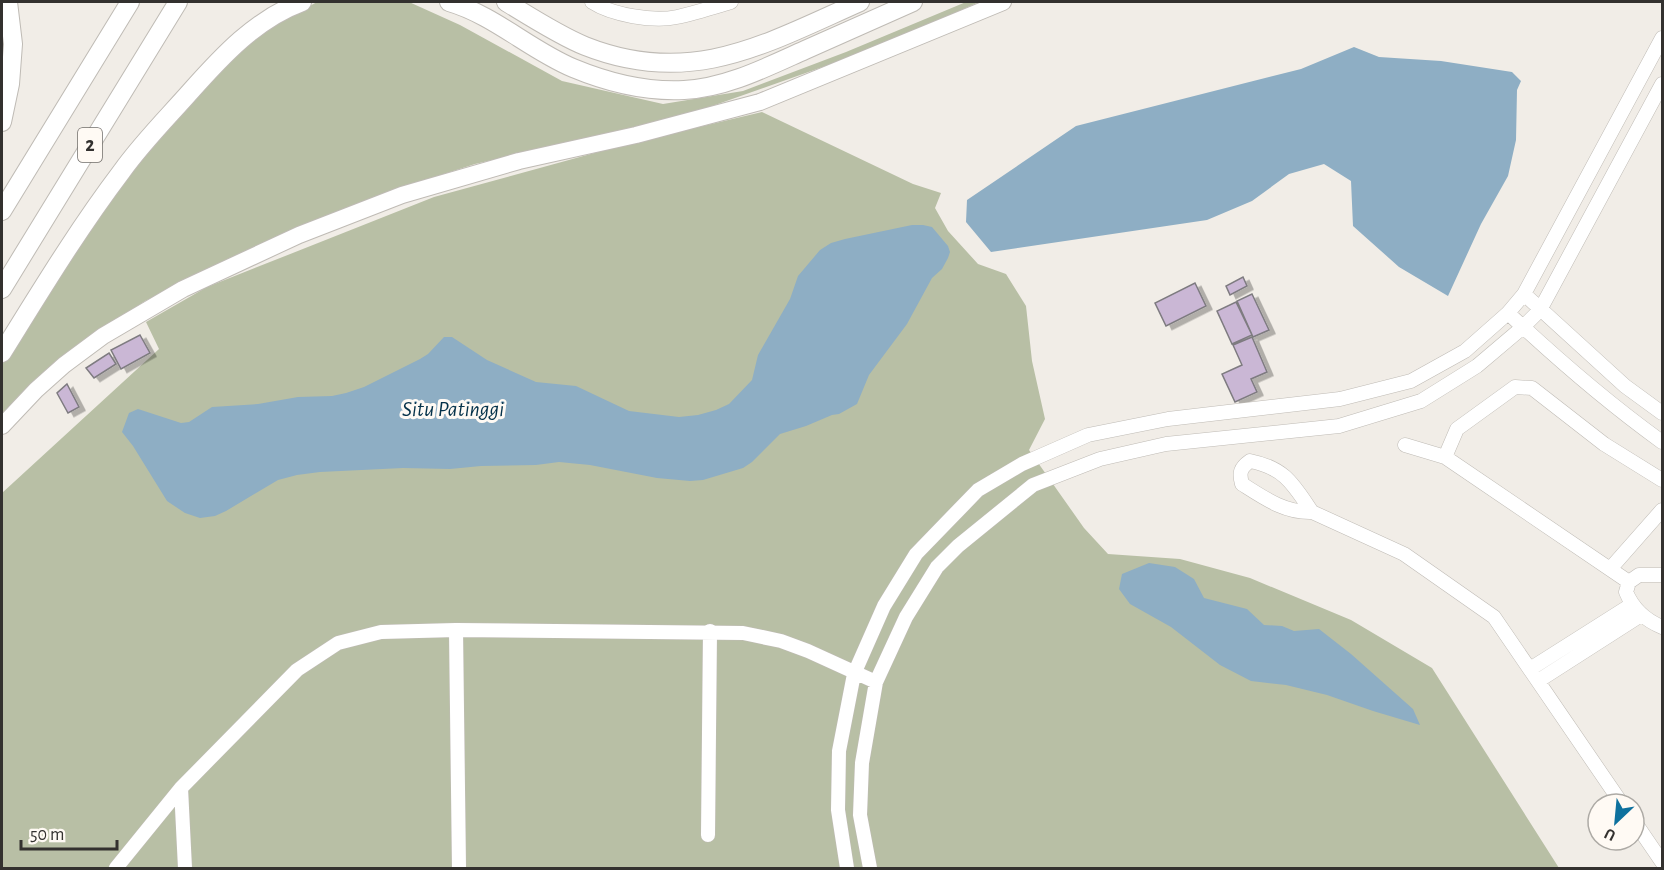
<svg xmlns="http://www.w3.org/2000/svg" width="1664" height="870" viewBox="0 0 1664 870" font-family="'Alegreya Sans',sans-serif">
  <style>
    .green { fill: #b8bfa5 }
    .water { fill: #8eaec4 }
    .building { fill: #cab7d5; stroke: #7e7b80; stroke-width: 1.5; filter: url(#shadow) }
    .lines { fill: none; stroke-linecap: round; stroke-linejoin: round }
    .minor-casing { stroke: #bfbbb5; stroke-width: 15 }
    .major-casing { stroke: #bfbbb5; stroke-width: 18 }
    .highway-casing { stroke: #bfbbb5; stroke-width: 20 }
    .minor { stroke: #fff; stroke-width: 14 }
    .major { stroke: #fff; stroke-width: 16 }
    .highway { stroke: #fff; stroke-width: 18 }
    .labels { text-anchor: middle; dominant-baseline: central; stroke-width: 6; stroke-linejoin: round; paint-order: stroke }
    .shield { fill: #fffaf4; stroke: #706d6a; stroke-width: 1.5 }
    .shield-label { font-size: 20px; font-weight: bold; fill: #33312f }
    .water-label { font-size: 22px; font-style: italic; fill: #05324a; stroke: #fffaf4 }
  </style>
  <defs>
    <filter id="shadow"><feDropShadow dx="6" dy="3.5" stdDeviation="0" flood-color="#0004"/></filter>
  </defs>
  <rect width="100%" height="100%" fill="#f1ede7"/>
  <path class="green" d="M 317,2 L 409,2 L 460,25 L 562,81 L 663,104 L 743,91 L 846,52 L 966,2 L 979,2 L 935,22 L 848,58 L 684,116 L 475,164 L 388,192 L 257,249 L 145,301 L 57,361 L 2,416 L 2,365 L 69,256 L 123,174 L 187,102 L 259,34 Z
    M 762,112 L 913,184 L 941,193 L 935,208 L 948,231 L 978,264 L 1006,274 L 1026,306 L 1032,361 L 1045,419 L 1029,450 L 1084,528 L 1108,554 L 1180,559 L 1250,578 L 1351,620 L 1432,668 L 1559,868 L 2,868 L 2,493 L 159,349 L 146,322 L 207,287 L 434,197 L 627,144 Z"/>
  <path class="water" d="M 1354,47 L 1379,57 L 1441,61 L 1512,72 L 1521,81 L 1517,90 L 1516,140 L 1508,176 L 1481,224 L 1448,296 L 1399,267 L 1353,226 L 1351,181 L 1324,164 L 1289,174 L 1252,201 L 1207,220 L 991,252 L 966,222 L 967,200 L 1076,126 L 1301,69 Z
    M 912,225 L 923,225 L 932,227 L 948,246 L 950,252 L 948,258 L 942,269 L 932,278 L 907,324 L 869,375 L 857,404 L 839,414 L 832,415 L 806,426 L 780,434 L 752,462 L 743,468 L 703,480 L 690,481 L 657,478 L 590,465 L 559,462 L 536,465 L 481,466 L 450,469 L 403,468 L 320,472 L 297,475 L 278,480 L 226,511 L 215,516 L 200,518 L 185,513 L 167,501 L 133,446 L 122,432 L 129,413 L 138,409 L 181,423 L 189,422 L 212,407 L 258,404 L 298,397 L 332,396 L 346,393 L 364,387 L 420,359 L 428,354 L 444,337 L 452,337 L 487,360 L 536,382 L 576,386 L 629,411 L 679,417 L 698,415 L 716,410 L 729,404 L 752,380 L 758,355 L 790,299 L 798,276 L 820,250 L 831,243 L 845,239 Z
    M 1149,563 L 1175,567 L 1194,579 L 1204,598 L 1247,609 L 1264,625 L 1282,626 L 1294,631 L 1319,629 L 1351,654 L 1413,709 L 1420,725 L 1373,711 L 1327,695 L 1286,685 L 1251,681 L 1220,665 L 1171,627 L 1130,604 L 1119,589 L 1122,574 Z"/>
  <path class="building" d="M 1243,277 L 1247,286 L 1230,295 L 1226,286 Z
    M 1195,283 L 1206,306 L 1166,326 L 1155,303 Z
    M 1252,294 L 1269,330 L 1253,337 L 1237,301 Z
    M 1236,302 L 1252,335 L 1232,344 L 1217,311 Z
    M 140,335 L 150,353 L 121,369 L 111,350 Z
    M 1252,337 L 1267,372 L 1251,379 L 1257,392 L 1235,402 L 1222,374 L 1242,365 L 1233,345 Z
    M 109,353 L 116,364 L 94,378 L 86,368 Z
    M 67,384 L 79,407 L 68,413 L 57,393 Z"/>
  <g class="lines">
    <defs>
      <path id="minor" d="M 592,2 C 612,15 653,22 677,17 C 695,13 714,7 731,2
        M 1524,294 L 1625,386 L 1662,413
        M 1508,313 C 1557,359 1608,403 1662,442
        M 1405,445 L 1445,457 L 1629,582
        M 1445,457 L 1457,429 L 1515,387 L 1532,388 L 1604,444 L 1662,480
        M 1250,461 C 1285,468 1293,484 1312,512 C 1285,513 1264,498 1242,484 C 1239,473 1240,468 1250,461 Z
        M 1312,512 L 1404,554 L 1494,617 L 1622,804
        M 1610,569 L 1662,510
        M 1662,575 L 1639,575 L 1629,582 L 1626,592 C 1633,609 1645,620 1662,627
        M 456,630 L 459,868
        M 1530,669 L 1631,605
        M 1538,681 L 1641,615
        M 181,788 L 185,868
        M 1634,821 L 1662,862
        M 708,835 L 710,631
        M 116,868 L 181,788 L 297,670 L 338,643 L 381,632 L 456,630 L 743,633 L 781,641 L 808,651 L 876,682
        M 847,868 L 838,810 L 839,751 L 854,674 L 884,606 L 916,554 L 978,490 L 1022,464 L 1088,435 L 1168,419 L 1340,399 L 1411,381 L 1465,351 L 1508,313 L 1524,294 L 1662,38
        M 870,868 L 860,815 L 862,763 L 876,682 L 906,617 L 937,567 L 958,546 L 1033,485 L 1100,459 L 1166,444 L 1339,426 L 1421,401 L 1477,366 L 1523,327 L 1540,310 L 1662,84"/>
      <path id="major" d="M 2,426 L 36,390 L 64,365 L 103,336 L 183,289 L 299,235 L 402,195 L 519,161 L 636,135 L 760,102 L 1003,2"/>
      <path id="highway" d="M 449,2 C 494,15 530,50 573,68 C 609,83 645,92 684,90 C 726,88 767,67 805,50 C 841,34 877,18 913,2
        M 506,2 C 529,16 560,36 585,46 C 691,88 765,44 860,2
        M 2,122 L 10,84 L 13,44 L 8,2
        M 2,211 L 130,2
        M 2,289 L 178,2
        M 2,353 C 40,292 78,229 122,171 C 142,143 167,118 190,92 C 222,56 256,19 302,2"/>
    </defs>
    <use href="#minor" class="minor-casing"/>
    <use href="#major" class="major-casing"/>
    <use href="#highway" class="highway-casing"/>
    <use href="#minor" class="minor"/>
    <use href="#major" class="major"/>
    <use href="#highway" class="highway"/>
  </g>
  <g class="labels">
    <rect class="shield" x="78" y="128" width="24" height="34" rx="4.5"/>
    <g class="shield-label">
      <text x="90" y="145">2</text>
    </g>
    <g class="water-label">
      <text x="453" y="409">Situ Patinggi</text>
    </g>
  </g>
  <rect width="1664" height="870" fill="none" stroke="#33312f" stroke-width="6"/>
  <g transform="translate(1616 822) rotate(206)"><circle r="28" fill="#fffaf4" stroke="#adaaa5" stroke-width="1.5"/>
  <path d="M0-4.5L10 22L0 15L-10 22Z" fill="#0e719e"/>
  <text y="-9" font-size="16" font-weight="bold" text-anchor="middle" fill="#33312f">U</text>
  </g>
  <path d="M21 840v9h96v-9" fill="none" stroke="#33312f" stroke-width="3"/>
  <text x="30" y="840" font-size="18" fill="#33312f" stroke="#fffaf4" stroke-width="4.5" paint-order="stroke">50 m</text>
</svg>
